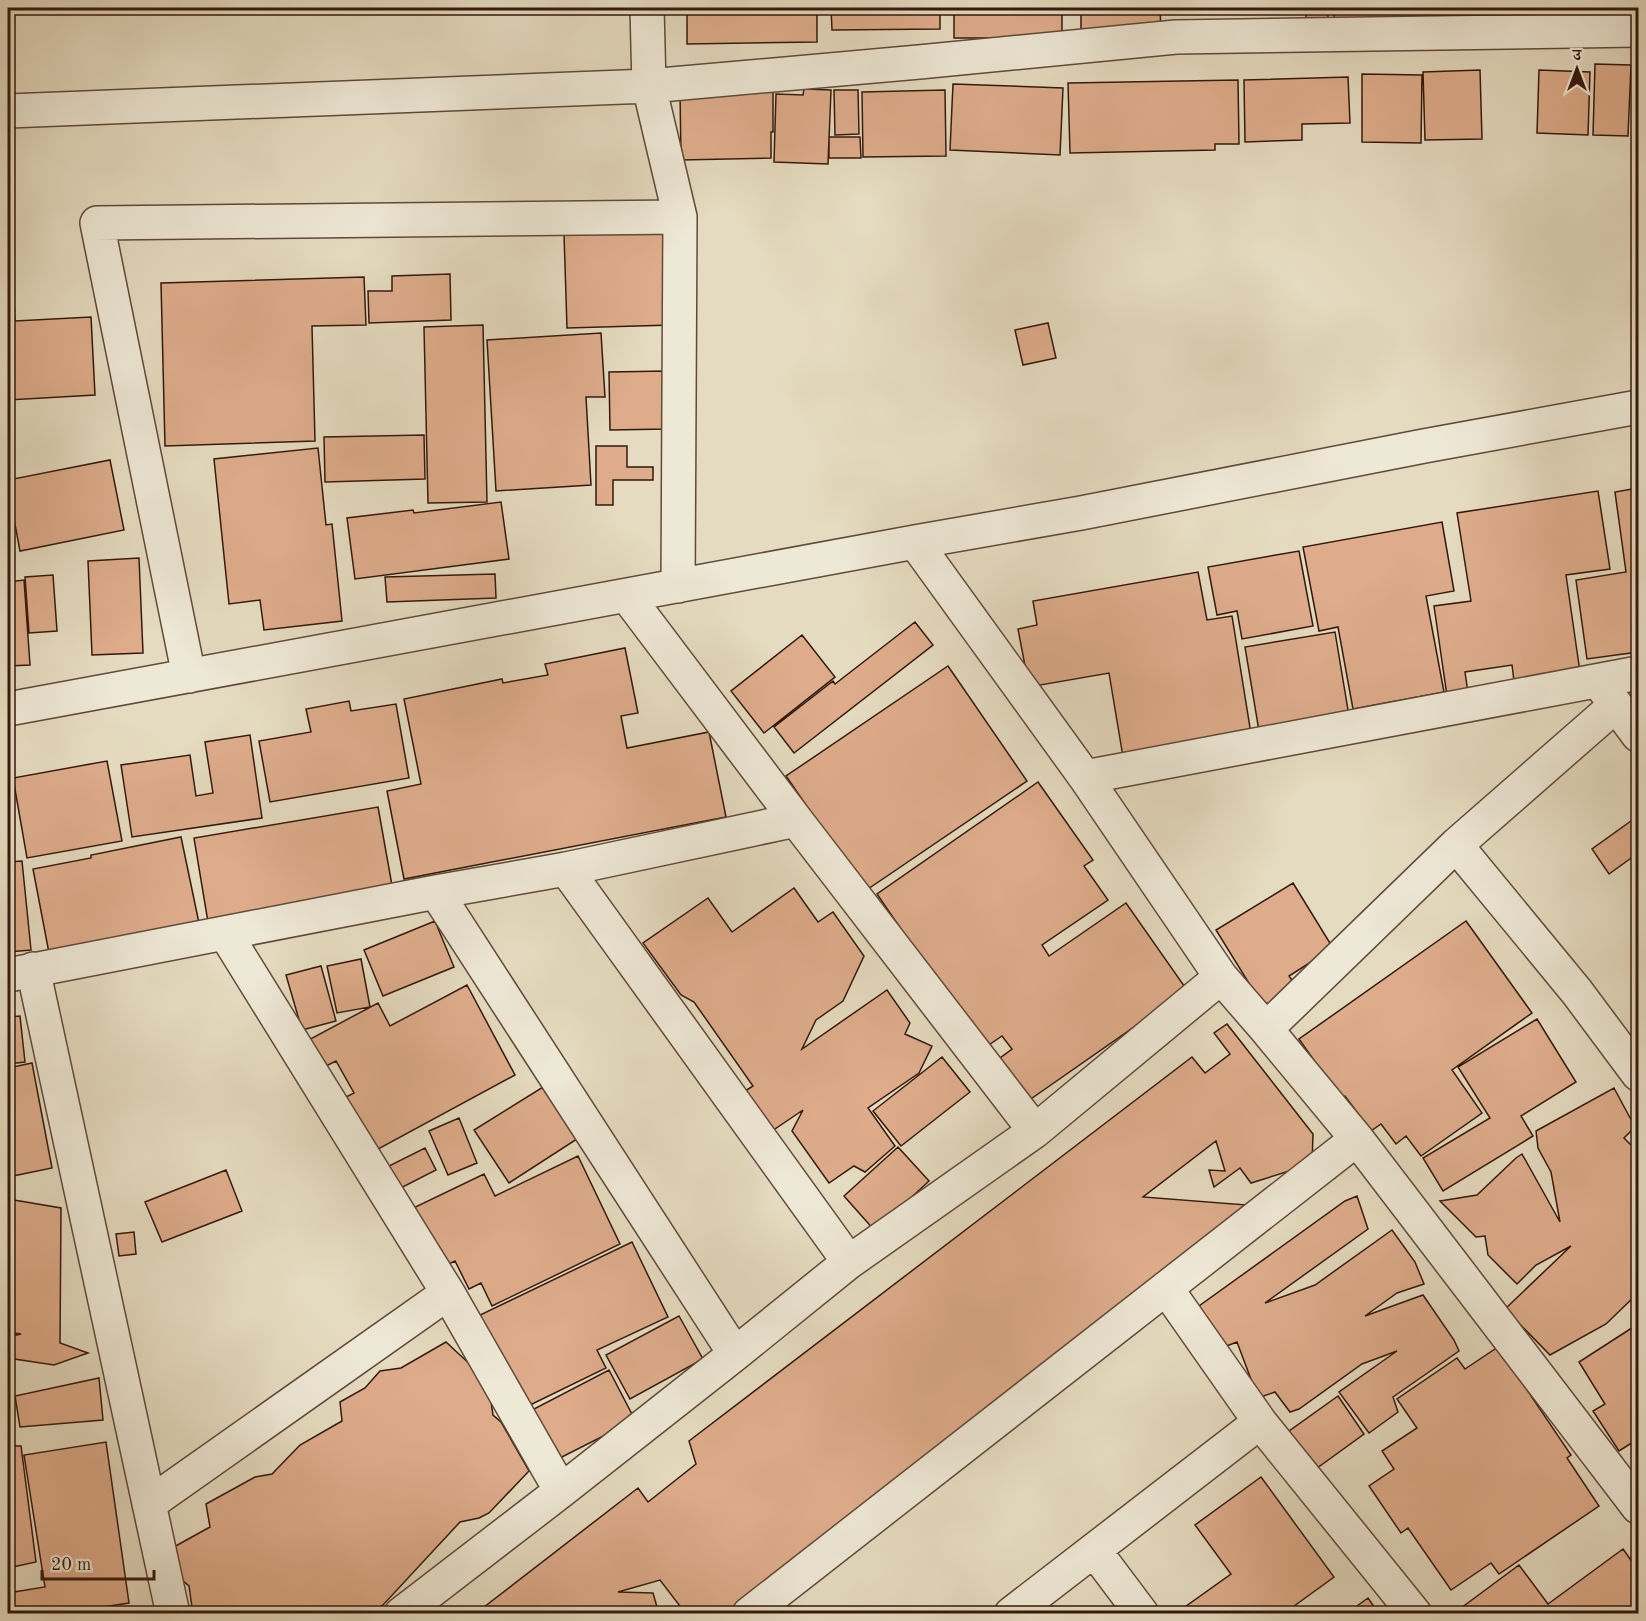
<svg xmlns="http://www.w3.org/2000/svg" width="1646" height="1621" viewBox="0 0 1646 1621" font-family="'Old Standard TT','Noto Serif Devanagari',serif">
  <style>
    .building { fill: #deac8b; stroke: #33190c; stroke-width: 1.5 }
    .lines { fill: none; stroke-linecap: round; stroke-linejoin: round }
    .minor-casing { stroke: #604a39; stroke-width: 36 }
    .minor { stroke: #eee8d6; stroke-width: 33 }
  </style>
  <rect width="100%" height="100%" fill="#e5dbc0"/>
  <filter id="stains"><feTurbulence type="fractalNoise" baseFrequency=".00333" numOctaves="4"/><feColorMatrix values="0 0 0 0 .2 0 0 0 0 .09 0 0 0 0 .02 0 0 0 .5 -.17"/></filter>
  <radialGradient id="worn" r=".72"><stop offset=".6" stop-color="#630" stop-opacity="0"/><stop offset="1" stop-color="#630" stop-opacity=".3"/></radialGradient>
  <path class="building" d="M 687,8 L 817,8 L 817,42 L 687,44 Z
    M 831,8 L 940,8 L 940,29 L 832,30 Z
    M 954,8 L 1062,8 L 1062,38 L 954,38 Z
    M 1081,8 L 1160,8 L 1161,31 L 1081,33 Z
    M 1306,8 L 1328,8 L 1328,24 L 1306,24 Z
    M 1334,8 L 1473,8 L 1473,16 L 1334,20 Z
    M 1483,8 L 1513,8 L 1513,17 L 1483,18 Z
    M 1515,8 L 1540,8 L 1541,21 L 1515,21 Z
    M 1543,8 L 1597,8 L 1597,17 L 1543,18 Z
    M 1604,8 L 1638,8 L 1638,15 L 1604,16 Z
    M 1595,64 L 1631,65 L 1628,136 L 1593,135 Z
    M 1480,70 L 1482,139 L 1425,140 L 1423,72 Z
    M 1539,70 L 1590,72 L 1588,135 L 1537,133 Z
    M 1362,74 L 1422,75 L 1421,143 L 1362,142 Z
    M 1348,77 L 1350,123 L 1302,124 L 1302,140 L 1245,142 L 1244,80 Z
    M 1238,80 L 1239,144 L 1215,144 L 1215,150 L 1070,153 L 1068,83 Z
    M 953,84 L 1063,88 L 1060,155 L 950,150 Z
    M 804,89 L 831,90 L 828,164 L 774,162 L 776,94 L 803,95 Z
    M 834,90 L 858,90 L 859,134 L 835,135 Z
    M 945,90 L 946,156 L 863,157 L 862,92 Z
    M 773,91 L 773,132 L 771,132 L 771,158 L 681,160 L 680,92 Z
    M 829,137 L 860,137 L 861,158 L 829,158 Z
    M 670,232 L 672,325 L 567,328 L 564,234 Z
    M 8,258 L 12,258 L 15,321 L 91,317 L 95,395 L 8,400 Z
    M 450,274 L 451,320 L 369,323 L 368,291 L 392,291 L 392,276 Z
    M 364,277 L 366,325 L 312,326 L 315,441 L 165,446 L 161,283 Z
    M 1048,323 L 1056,358 L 1023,365 L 1015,330 Z
    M 483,325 L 487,502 L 428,503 L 424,327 Z
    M 601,333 L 605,397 L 586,397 L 591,485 L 496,491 L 487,340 Z
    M 666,371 L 667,429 L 610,430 L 609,372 Z
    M 424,435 L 425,479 L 325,482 L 324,437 Z
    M 596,446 L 627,446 L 627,467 L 653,467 L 653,480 L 613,480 L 613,505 L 596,505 Z
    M 318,448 L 326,525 L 332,524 L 342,621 L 264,630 L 260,600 L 229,604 L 214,459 Z
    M 110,460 L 124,530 L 20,551 L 8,487 L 8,480 Z
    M 1638,488 L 1638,652 L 1587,659 L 1576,580 L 1626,572 L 1615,492 Z
    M 1598,491 L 1610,569 L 1566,575 L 1580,672 L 1514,681 L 1512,665 L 1465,672 L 1468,693 L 1447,696 L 1434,606 L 1471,601 L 1457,513 Z
    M 501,502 L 509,559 L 355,579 L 347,518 L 413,510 L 414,513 Z
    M 1442,522 L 1454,591 L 1426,596 L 1444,692 L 1353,709 L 1338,627 L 1319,631 L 1303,547 Z
    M 1299,551 L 1313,626 L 1242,639 L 1237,611 L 1217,615 L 1208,567 Z
    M 139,558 L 143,653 L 92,655 L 88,561 Z
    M 1198,572 L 1207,620 L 1232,616 L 1251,734 L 1123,757 L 1109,673 L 1029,687 L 1018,629 L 1037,625 L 1033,601 Z
    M 495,574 L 496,598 L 387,602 L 385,577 Z
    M 53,575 L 57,631 L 29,633 L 25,577 Z
    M 24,580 L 30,665 L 8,666 L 8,582 Z
    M 915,622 L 933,645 L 794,753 L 774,727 L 833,681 L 835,684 Z
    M 1335,632 L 1349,716 L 1259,731 L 1245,647 Z
    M 802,635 L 835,677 L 764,733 L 731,691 Z
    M 625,648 L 638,713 L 621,716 L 627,748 L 709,732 L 726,817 L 404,879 L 387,791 L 421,784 L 404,699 L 502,679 L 503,683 L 548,675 L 545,664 Z
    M 948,666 L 1027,781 L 865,891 L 786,776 Z
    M 349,701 L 351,711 L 396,704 L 409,778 L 270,802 L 259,741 L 311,732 L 306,709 Z
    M 250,735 L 262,818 L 132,837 L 121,765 L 190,755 L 196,796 L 213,793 L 205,742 Z
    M 107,761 L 122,841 L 27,858 L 13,778 Z
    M 1038,782 L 1093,860 L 1084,866 L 1108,900 L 1042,945 L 1049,956 L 1126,903 L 1187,990 L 1025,1103 L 996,1061 L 1012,1049 L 1002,1036 L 983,1049 L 877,894 Z
    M 378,807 L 393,891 L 208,922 L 194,838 Z
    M 1638,816 L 1638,853 L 1609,874 L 1592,849 Z
    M 181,837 L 199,923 L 49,953 L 33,869 L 91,858 L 91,855 Z
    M 22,861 L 31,950 L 8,952 L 8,862 Z
    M 1293,883 L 1333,948 L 1289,976 L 1296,986 L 1263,1006 L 1216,930 Z
    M 794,888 L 818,922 L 833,912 L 864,956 L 843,1001 L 816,1020 L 802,1049 L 887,990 L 910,1023 L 905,1034 L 932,1046 L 919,1073 L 868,1108 L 895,1146 L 865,1172 L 854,1166 L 829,1183 L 792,1131 L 803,1110 L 769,1133 L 742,1093 L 753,1086 L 694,1002 L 681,995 L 643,943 L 708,898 L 732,932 Z
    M 435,921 L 454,967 L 383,996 L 364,950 Z
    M 1466,921 L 1532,1013 L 1452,1070 L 1482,1113 L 1421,1156 L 1406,1136 L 1396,1144 L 1381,1124 L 1371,1131 L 1345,1096 L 1341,1099 L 1299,1039 Z
    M 361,959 L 370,1007 L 337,1013 L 327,966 Z
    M 321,966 L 336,1021 L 302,1030 L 286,975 Z
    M 467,985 L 515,1075 L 369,1154 L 346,1097 L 354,1093 L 336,1061 L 316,1071 L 301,1044 L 378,1003 L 390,1026 Z
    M 20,1016 L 25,1062 L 8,1064 L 8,1017 Z
    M 1537,1019 L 1576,1082 L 1521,1116 L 1533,1136 L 1443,1191 L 1423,1158 L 1490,1118 L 1458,1067 Z
    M 1227,1024 L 1313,1134 L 1312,1164 L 1251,1183 L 1240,1168 L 1214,1187 L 1209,1170 L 1225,1171 L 1216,1141 L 1143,1197 L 1260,1206 L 738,1614 L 686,1614 L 660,1580 L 618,1592 L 653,1593 L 659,1614 L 475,1614 L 638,1488 L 648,1502 L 696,1464 L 689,1441 L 1192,1057 L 1205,1073 L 1230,1054 L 1214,1033 Z
    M 942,1057 L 970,1092 L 901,1146 L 873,1111 Z
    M 32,1063 L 52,1168 L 8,1177 L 8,1068 Z
    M 543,1087 L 577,1139 L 509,1183 L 474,1130 Z
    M 1614,1088 L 1635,1127 L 1624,1138 L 1638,1152 L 1638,1296 L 1637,1294 L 1606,1324 L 1550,1355 L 1505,1309 L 1571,1246 L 1536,1265 L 1517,1284 L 1488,1255 L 1485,1236 L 1476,1237 L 1440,1201 L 1477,1195 L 1516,1158 L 1522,1154 L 1560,1222 L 1551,1172 L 1538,1148 L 1536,1131 Z
    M 459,1118 L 477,1163 L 448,1175 L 429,1131 Z
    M 898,1147 L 929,1181 L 875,1231 L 844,1196 Z
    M 425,1148 L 436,1170 L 391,1193 L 379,1171 Z
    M 578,1156 L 620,1244 L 492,1306 L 481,1283 L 469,1289 L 455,1261 L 436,1270 L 407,1211 L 484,1174 L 495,1196 Z
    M 226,1170 L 242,1211 L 162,1242 L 145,1202 Z
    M 1357,1196 L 1368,1229 L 1265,1303 L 1315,1285 L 1392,1230 L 1415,1262 L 1424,1284 L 1397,1293 L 1365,1316 L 1423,1295 L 1454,1340 L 1459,1351 L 1393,1397 L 1398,1412 L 1369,1433 L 1339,1392 L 1397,1351 L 1362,1364 L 1299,1409 L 1290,1412 L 1275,1392 L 1258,1398 L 1237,1342 L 1216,1350 L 1199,1306 L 1345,1201 Z
    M 8,1199 L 61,1208 L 60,1343 L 88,1353 L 54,1365 L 8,1358 L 8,1337 L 21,1334 L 8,1332 Z
    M 134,1232 L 136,1254 L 119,1256 L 116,1234 Z
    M 632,1242 L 668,1317 L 597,1350 L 606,1368 L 524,1408 L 478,1316 Z
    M 679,1316 L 703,1359 L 630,1399 L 606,1355 Z
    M 1638,1324 L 1638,1439 L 1619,1451 L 1593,1411 L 1605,1404 L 1579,1362 Z
    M 446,1342 L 488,1381 L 493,1415 L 501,1422 L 529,1471 L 489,1513 L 479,1518 L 460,1522 L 383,1605 L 367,1614 L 193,1614 L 189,1586 L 176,1575 L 172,1548 L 210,1527 L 206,1504 L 255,1477 L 272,1474 L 300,1445 L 342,1421 L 340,1402 L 365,1388 L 380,1371 L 401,1368 Z
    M 1498,1347 L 1571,1455 L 1567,1458 L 1599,1506 L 1499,1574 L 1491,1563 L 1451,1590 L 1408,1528 L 1401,1533 L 1369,1486 L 1394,1469 L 1382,1451 L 1417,1428 L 1397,1399 L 1457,1358 L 1465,1369 Z
    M 609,1370 L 635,1420 L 558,1459 L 532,1410 Z
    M 99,1378 L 103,1420 L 20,1427 L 15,1396 Z
    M 1338,1396 L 1364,1434 L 1313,1471 L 1285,1434 Z
    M 106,1442 L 129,1603 L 56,1614 L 8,1614 L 8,1593 L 45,1587 L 24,1455 Z
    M 8,1446 L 21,1446 L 36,1562 L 8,1568 Z
    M 1261,1477 L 1334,1577 L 1283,1614 L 1175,1614 L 1231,1574 L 1195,1525 Z
    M 1623,1549 L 1638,1570 L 1638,1614 L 1453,1614 L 1519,1565 L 1548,1604 Z
    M 1368,1598 L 1379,1614 L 1346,1614 Z"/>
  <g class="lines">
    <defs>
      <path id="minor" d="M 647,8 L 649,86 L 680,217 L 678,586
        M 8,111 L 649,86 L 919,62 L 1176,37 L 1638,30
        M 915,542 L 1085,777 L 1221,977 L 1266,1029 L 1357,1139 L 1638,1507
        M 627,596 L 796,820 L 1035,1131
        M 189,676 L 97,223 L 680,217
        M 1604,689 L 1638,735
        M 8,709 L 915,542 L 1081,513 L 1424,446 L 1638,407
        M 1085,777 L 1638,673
        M 1456,845 L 1577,992 L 1638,1074
        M 566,869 L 849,1262
        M 436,892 L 735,1354
        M 225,933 L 448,1293 L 561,1491
        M 33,969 L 173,1614
        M 8,975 L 436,892 L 566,869 L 796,820
        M 1266,1029 L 1456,845 L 1616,705
        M 1166,1288 L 1260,1422 L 1415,1614
        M 149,1504 L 448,1293
        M 1094,1550 L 1142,1614
        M 401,1614 L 561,1491 L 735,1354 L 849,1262 L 1035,1131 L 1221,977
        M 749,1614 L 1357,1139
        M 1011,1614 L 1260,1422"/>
    </defs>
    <use href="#minor" class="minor-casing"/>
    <use href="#minor" class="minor"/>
  </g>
  <rect width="1646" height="1621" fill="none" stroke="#e5dbc0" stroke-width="30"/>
  <rect x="9" y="9" width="1628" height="1603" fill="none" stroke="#33190c" stroke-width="3"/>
  <rect x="15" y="15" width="1616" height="1591" fill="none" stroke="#33190c" stroke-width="1.5"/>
  <g transform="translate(1577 69)" stroke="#eee8d6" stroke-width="4.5" paint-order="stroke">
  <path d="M0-4.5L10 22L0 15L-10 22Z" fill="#33190c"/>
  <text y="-9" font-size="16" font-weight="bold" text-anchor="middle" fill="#33190c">उ</text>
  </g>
  <path d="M42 1570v9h112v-9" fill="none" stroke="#33190c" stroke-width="3"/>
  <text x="51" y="1570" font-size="18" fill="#33190c" stroke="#eee8d6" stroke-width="4.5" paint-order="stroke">20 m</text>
  <rect width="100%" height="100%" filter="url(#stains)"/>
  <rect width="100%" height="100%" fill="url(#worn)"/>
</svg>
